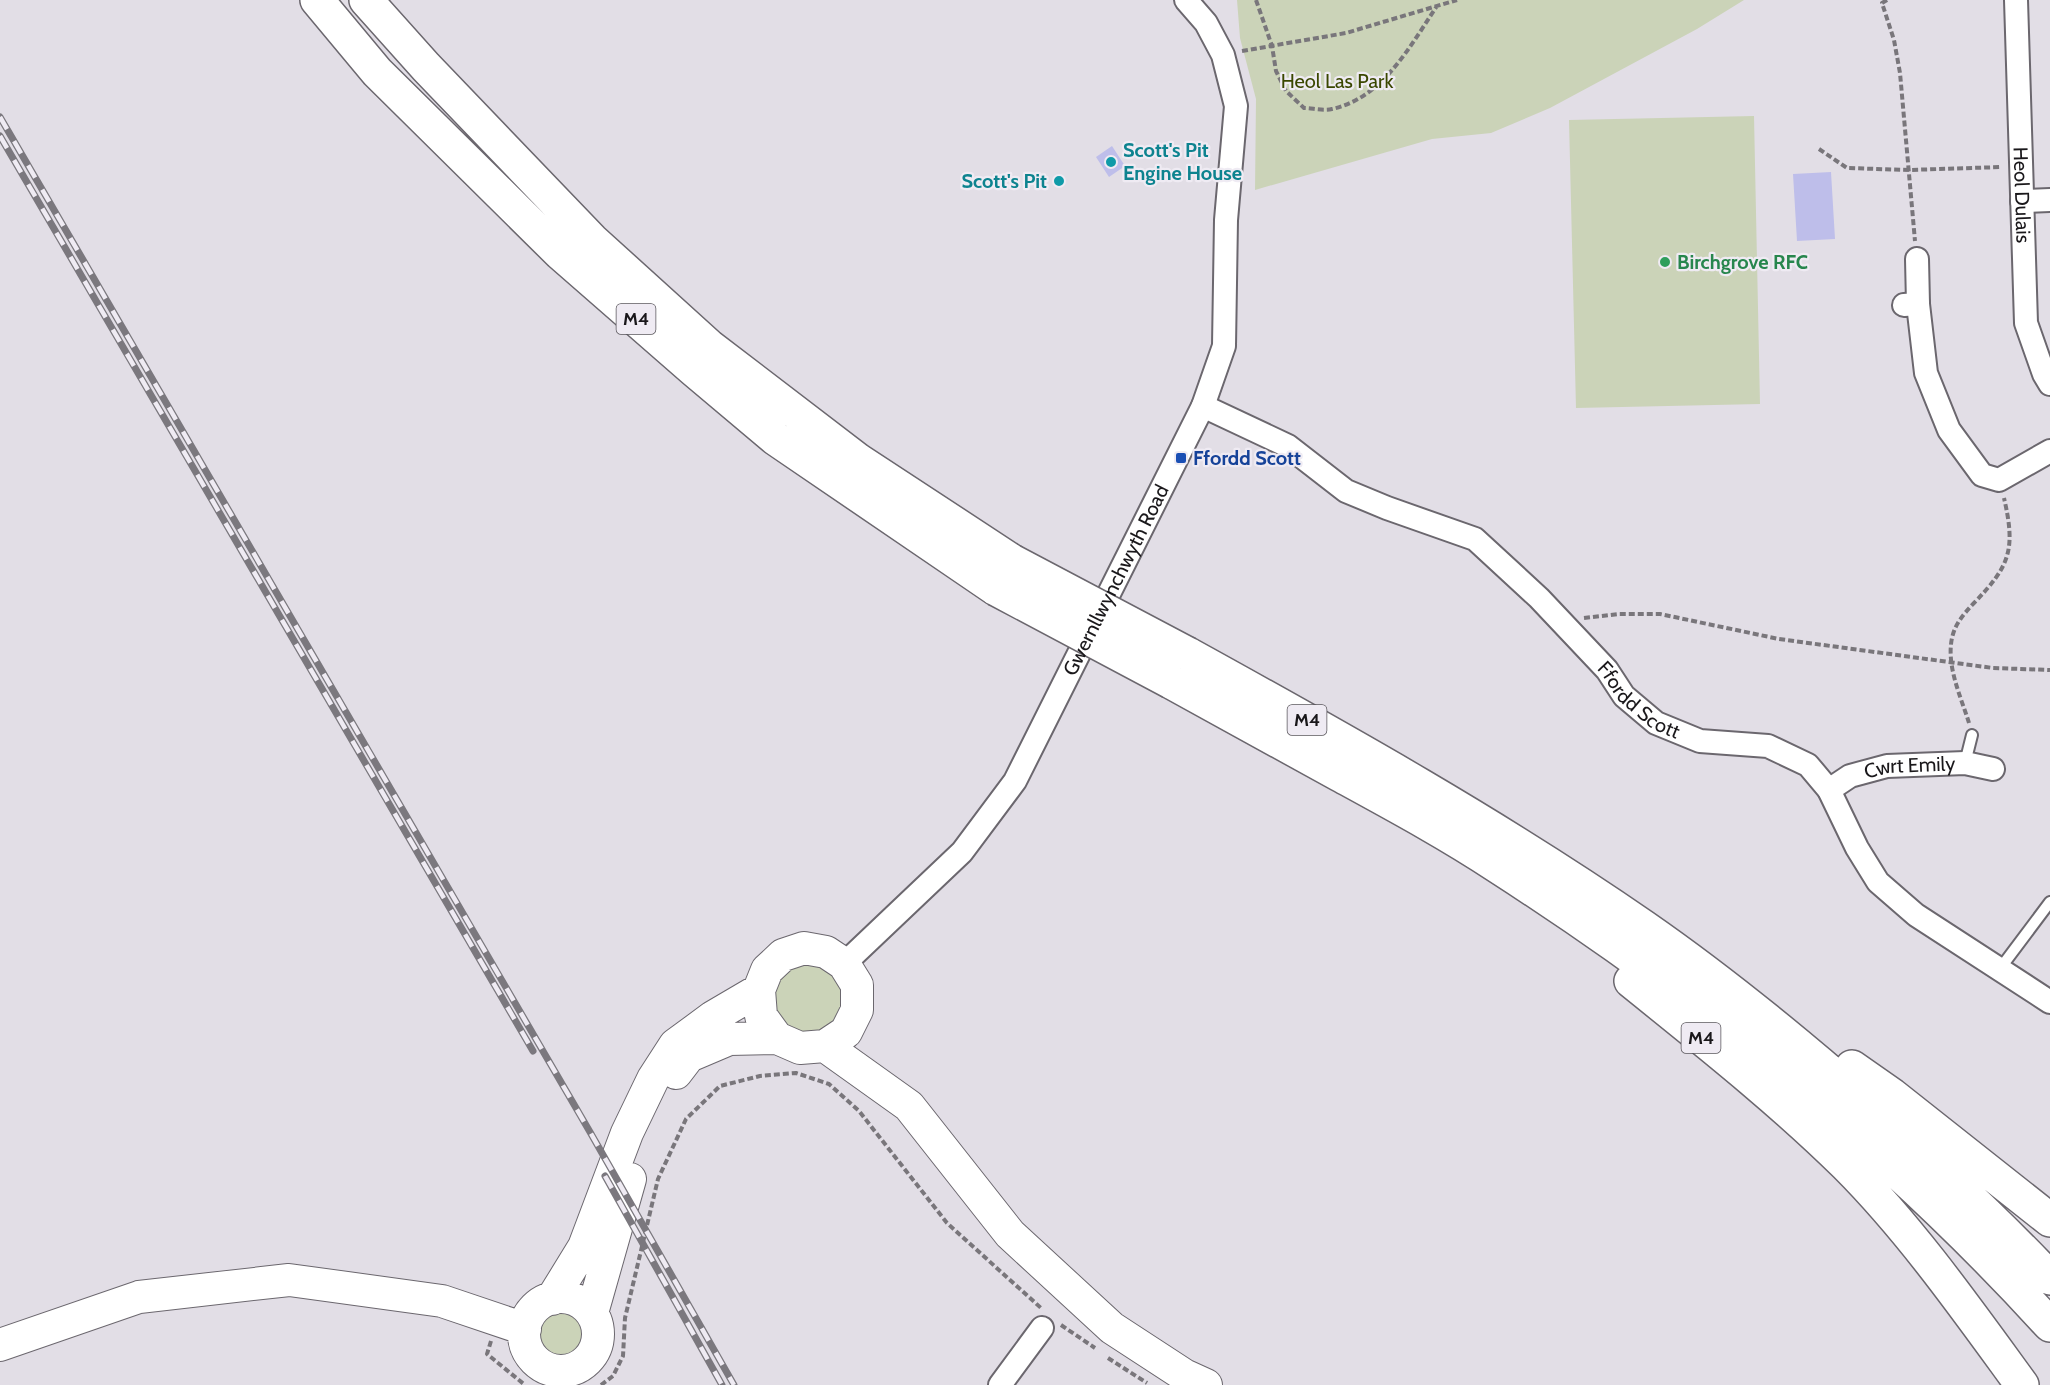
<svg xmlns="http://www.w3.org/2000/svg" width="2050" height="1385" viewBox="0 0 2050 1385" font-family="Cabin,sans-serif">
  <style>
    .green { fill: #cbd3b8 }
    .building { fill: #bebeea }
    .lines { fill: none; stroke-linecap: round; stroke-linejoin: round }
    .service-casing { stroke: #6b676e; stroke-width: 14 }
    .minor-casing { stroke: #6b676e; stroke-width: 26 }
    .secondary-casing { stroke: #6b676e; stroke-width: 34 }
    .motorway-casing { stroke: #6b676e; stroke-width: 36 }
    .path { stroke: #79767b; stroke-width: 4; stroke-dasharray: 6 3; stroke-linecap: butt }
    .service { stroke: #fff; stroke-width: 10 }
    .minor { stroke: #fff; stroke-width: 22 }
    .secondary { stroke: #fff; stroke-width: 32 }
    .motorway { stroke: #fff; stroke-width: 33 }
    .rail-casing { stroke: #7b787e; stroke-width: 7 }
    .rail { stroke: #efebf3; stroke-width: 4.5; stroke-dasharray: 14; stroke-linecap: butt }
    .motorway-bridge-casing { stroke: #6b676e; stroke-width: 36; stroke-linecap: butt }
    .motorway-bridge { stroke: #fff; stroke-width: 33 }
    .culture-dot { fill: #0f9aa8; stroke: #efebf3; stroke-width: 2 }
    .leisure-dot { fill: #2e9e5b; stroke: #efebf3; stroke-width: 2 }
    .transit-dot { fill: #1a4fb4; stroke: #efebf3; stroke-width: 2 }
    .labels { text-anchor: middle; dominant-baseline: central; stroke-width: 4.5; stroke-linejoin: round; paint-order: stroke }
    .shield { fill: #efebf3; stroke: #5a575c; stroke-width: 1.5 }
    .shield-label { font-size: 18px; font-weight: bold; fill: #1a181b }
    .park-label { font-size: 20px; fill: #3a4700; stroke: #efebf3 }
    .culture-label { font-size: 20px; font-weight: bold; fill: #0d838f; stroke: #efebf3; text-anchor: start }
    .street-label { font-size: 20px; fill: #1a181b; stroke: #efebf3 }
    .leisure-label { font-size: 20px; font-weight: bold; fill: #27864d; stroke: #efebf3; text-anchor: start }
    .transit-label { font-size: 20px; font-weight: bold; fill: #164399; stroke: #efebf3; text-anchor: start }
  </style>
  <rect width="100%" height="100%" fill="#e2dee6"/>
  <path class="green" d="M 1237,0 L 1744,0 L 1697,29 L 1550,108 L 1491,133 L 1432,139 L 1255,190 L 1256,99 L 1240,38 Z
    M 1754,116 L 1760,404 L 1576,408 L 1569,120 Z
    M773 998a35 35 0 1 1 70 0a35 35 0 1 1-70 0Z
    M535 1334a25 25 0 1 1 50 0a25 25 0 1 1-50 0Z"/>
  <path class="building" d="M 1112,146 L 1125,166 L 1109,177 L 1096,157 Z
    M 1831,172 L 1835,239 L 1797,241 L 1793,174 Z"/>
  <g class="lines">
    <defs>
      <path id="service" d="M 1965,763 L 1972,735
        M 1999,970 L 2050,902"/>
      <g id="minor">
        <path id="s1" d="M 2016,0 L 2026,323 L 2044,374 L 2050,384"/>
        <path d="M 2022,201 L 2050,200"/>
        <path d="M 1917,259 L 1918,304"/>
        <path d="M 1904,305 L 1918,304 L 1926,373 L 1949,430 L 1982,475 L 1999,480 L 2050,451"/>
        <path id="s2" d="M 1203,406 L 1288,446 L 1346,491 L 1387,508 L 1475,539 L 1539,598 L 1607,670 L 1624,696 L 1656,723 L 1700,741 L 1768,746 L 1808,765 L 1829,790 L 1857,848 L 1878,882 L 1916,915 L 2050,1002"/>
        <path id="s3" d="M 1829,790 L 1850,776 L 1887,766 L 1965,763 L 1993,769"/>
        <path id="s4" d="M 844,964 L 962,852 L 1015,781 L 1203,406 L 1224,346 L 1226,220 L 1236,106 L 1223,55 L 1206,23 L 1186,0"/>
        <path d="M 1000,1385 L 1042,1328"/>
      </g>
      <path id="secondary" d="M 825,1046 L 846,1032 L 857,1010 L 857,985 L 844,964 L 826,952 L 804,948 L 783,955 L 767,970 L 759,990 L 761,1016 L 777,1038 L 800,1048 L 825,1046 L 909,1106 L 1010,1234 L 1112,1328 L 1184,1375 L 1206,1385
        M 676,1073 L 689,1056 L 729,1039 L 777,1038
        M524 1334a37 37 0 1 1 74 0a37 37 0 1 1-74 0Z
        M 552,1299 L 584,1247 L 627,1133 L 653,1079 L 675,1045 L 713,1017 L 759,990
        M 592,1313 L 630,1179
        M 0,1345 L 139,1297 L 289,1280 L 442,1301 L 525,1329"/>
      <path id="motorway" d="M 317,0 L 377,72 L 560,253 L 694,370 L 776,439 L 996,589
        M 366,0 L 426,67 L 592,240 L 709,346 L 858,460 L 1012,561
        M 1188,654 C 1344,740 1498,826 1644,927 C 1719,979 1790,1037 1859,1097 C 1925,1155 1989,1214 2050,1278
        M 1171,682 C 1228,713 1284,744 1340,775 C 1393,804 1447,833 1497,866 C 1699,996 1888,1147 2050,1325
        M 1631,981 C 1704,1040 1779,1099 1846,1165 C 1911,1230 1968,1311 2022,1385
        M 1852,1067 L 1892,1095 L 2050,1220"/>
    </defs>
    <use href="#service" class="service-casing"/>
    <use href="#minor" class="minor-casing"/>
    <use href="#secondary" class="secondary-casing"/>
    <use href="#motorway" class="motorway-casing"/>
    <path class="path" d="M 1256,0 L 1272,46 L 1276,71 L 1286,91 L 1304,108 C 1312,108 1323,111 1332,109 C 1383,98 1410,46 1437,6
      M 1887,0 L 1882,3 L 1894,40 L 1900,73 L 1915,241
      M 1242,51 L 1346,33 L 1457,0
      M 1819,149 L 1847,168 L 1909,170 L 2002,167
      M 1584,618 L 1619,614 L 1660,614 L 1779,639 L 1993,668 L 2050,670
      M 1969,723 C 1961,697 1946,666 1952,638 C 1955,624 1963,615 1973,604 C 2010,566 2016,550 2004,498
      M 1061,1325 L 1095,1348
      M 491,1341 L 487,1354 L 525,1385
      M 1108,1358 L 1147,1383
      M 601,1385 L 613,1376 L 623,1356 L 625,1318 L 658,1179 L 686,1119 L 720,1086 L 760,1076 L 796,1073 L 829,1084 L 859,1111 L 947,1223 L 1041,1308"/>
    <use href="#service" class="service"/>
    <use href="#minor" class="minor"/>
    <use href="#secondary" class="secondary"/>
    <use href="#motorway" class="motorway"/>
    <defs>
      <path id="rail" d="M 0,117 L 590,1132 L 734,1385
        M 0,136 L 533,1051
        M 605,1176 L 722,1385"/>
    </defs>
    <use href="#rail" class="rail-casing"/>
    <use href="#rail" class="rail"/>
    <defs>
      <path id="motorway-bridge" d="M 1012,561 L 1188,654
        M 996,589 L 1171,682"/>
    </defs>
    <use href="#motorway-bridge" class="motorway-bridge-casing"/>
    <use href="#motorway-bridge" class="motorway-bridge"/>
  </g>
  <g class="culture-dot">
    <circle cx="1111" cy="162" r="6"/>
    <circle cx="1059" cy="181" r="6"/>
  </g>
  <circle class="leisure-dot" cx="1665" cy="262" r="6"/>
  <rect class="transit-dot" x="1175" y="452" width="12" height="12" rx="3"/>
  <g class="labels">
    <g class="shield">
      <rect x="616.5" y="304" width="39" height="30" rx="4.5"/>
      <rect x="1287.5" y="705" width="39" height="30" rx="4.5"/>
      <rect x="1681.5" y="1023" width="39" height="30" rx="4.5"/>
    </g>
    <g class="shield-label">
      <text x="636" y="319">M4</text>
      <text x="1307" y="720">M4</text>
      <text x="1701" y="1038">M4</text>
    </g>
    <g class="park-label">
      <text x="1337" y="81">Heol Las Park</text>
    </g>
    <g class="culture-label">
      <text x="1123" y="150">Scott's Pit<tspan x="1123" dy="23">Engine House</tspan></text>
      <text x="1047" y="181" text-anchor="end">Scott's Pit</text>
    </g>
    <g class="street-label">
      <text stroke="none"><textPath href="#s1" startOffset="195">Heol Dulais</textPath></text>
      <text stroke="none"><textPath href="#s4" startOffset="476">Gwernllwynchwyth Road</textPath></text>
      <text stroke="none"><textPath href="#s2" startOffset="536">Ffordd Scott</textPath></text>
      <text stroke="none"><textPath href="#s3" startOffset="86">Cwrt Emily</textPath></text>
    </g>
    <g class="leisure-label">
      <text x="1677" y="262">Birchgrove RFC</text>
    </g>
    <g class="transit-label">
      <text x="1193" y="458">Ffordd Scott</text>
    </g>
  </g>
</svg>
